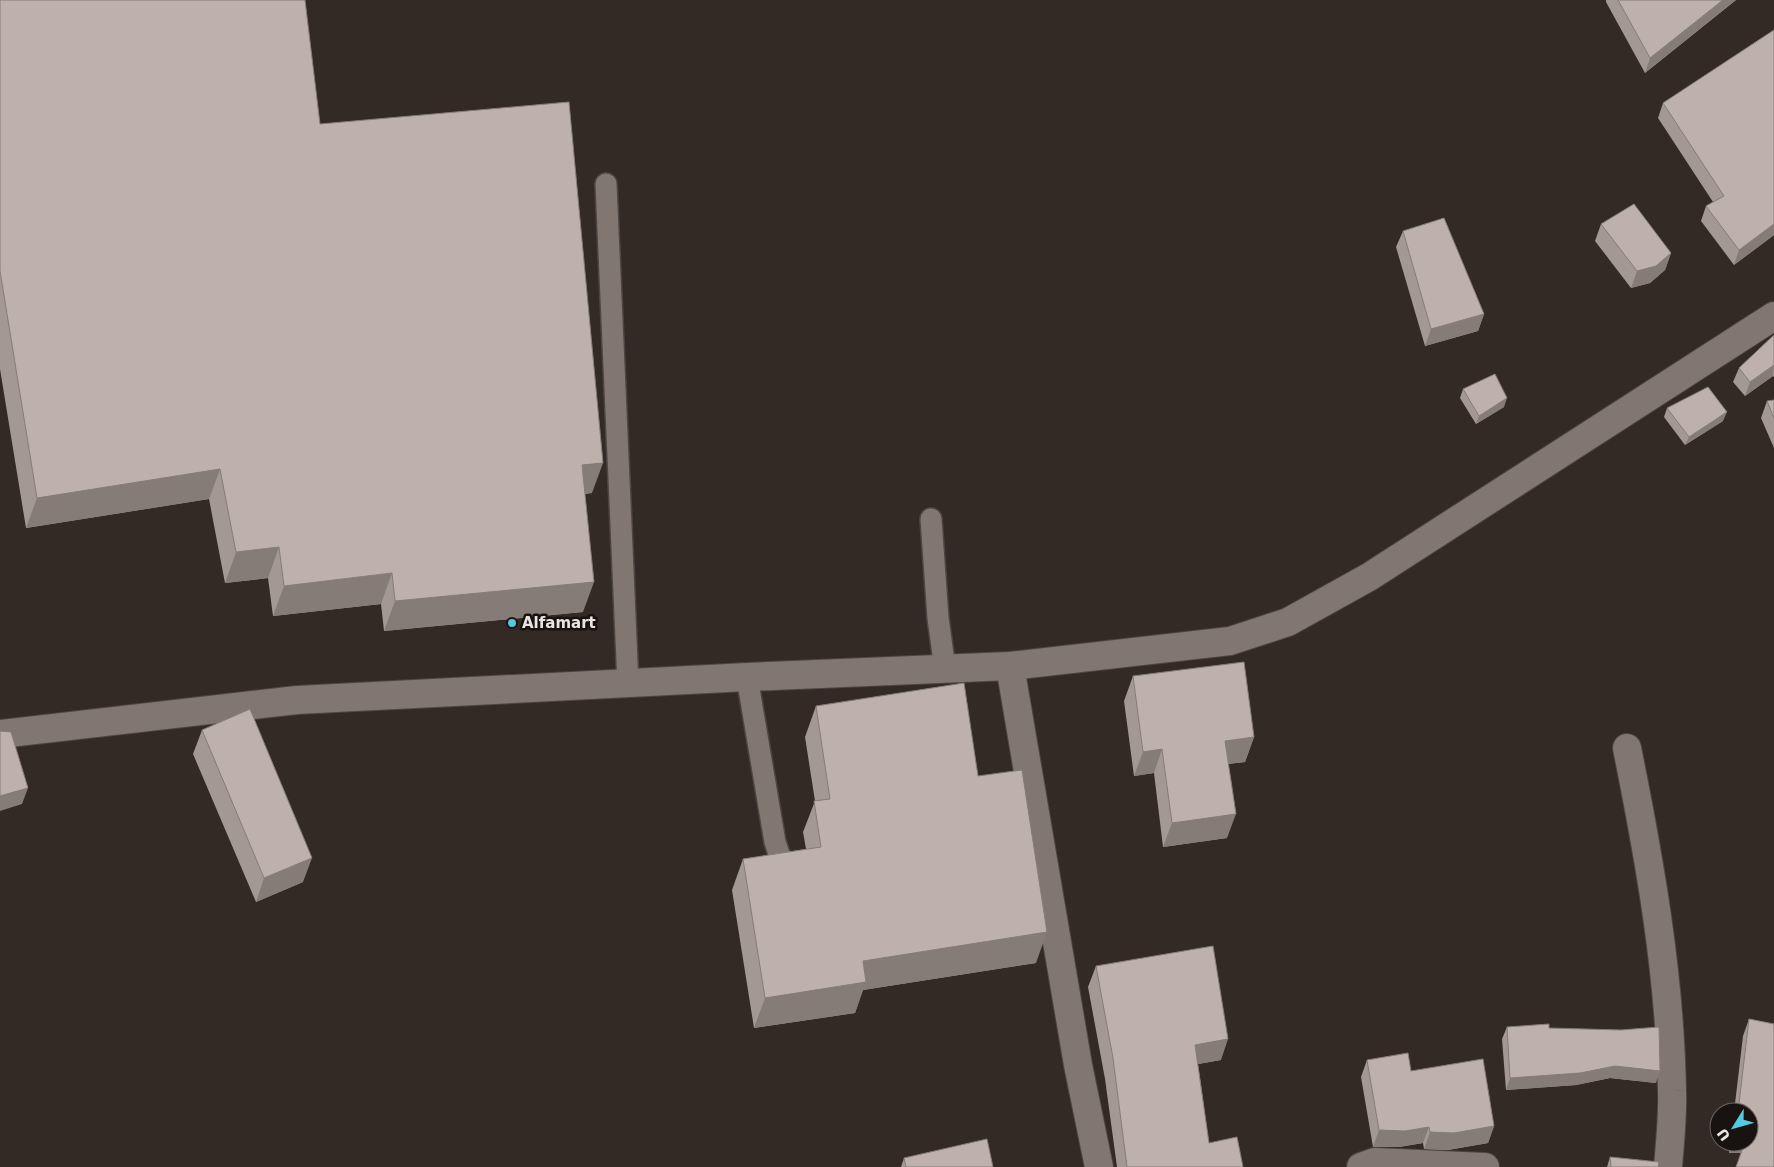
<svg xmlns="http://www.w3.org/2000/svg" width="1774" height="1167" viewBox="0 0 1774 1167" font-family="'DejaVu Sans',sans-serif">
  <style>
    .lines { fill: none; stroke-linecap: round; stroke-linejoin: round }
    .service-casing { stroke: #4d4541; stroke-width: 24 }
    .minor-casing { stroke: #4d4541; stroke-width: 30 }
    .secondary-casing { stroke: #4d4541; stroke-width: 30 }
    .service { stroke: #827670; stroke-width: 21 }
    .minor { stroke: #827670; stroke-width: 28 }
    .secondary { stroke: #827670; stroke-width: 28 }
    .wall { fill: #a39893 }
    .shaded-wall { fill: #857c78 }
    .building { fill: #beb1ab; stroke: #857c78 }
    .poi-dot { fill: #55cae0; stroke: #181311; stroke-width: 2 }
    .labels { text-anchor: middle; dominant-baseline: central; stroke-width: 5; stroke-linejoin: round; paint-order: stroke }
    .poi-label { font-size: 15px; font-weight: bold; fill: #ebe5e2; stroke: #181311; text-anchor: start }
  </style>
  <rect width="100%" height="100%" fill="#332925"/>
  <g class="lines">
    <defs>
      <path id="service" d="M 606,184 L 628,684
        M 931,519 L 938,618 L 945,669
        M 747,677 L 775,842 L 780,857"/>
      <path id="minor" d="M 1010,666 L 1078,1065 L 1099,1167
        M 1627,748 C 1650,862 1670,975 1672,1091 C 1673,1116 1670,1142 1668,1167
        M 1361,1167 L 1375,1162 L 1485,1167"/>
      <path id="secondary" d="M 0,734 L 297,700 L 747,677 L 1010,666 L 1230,641 L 1288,622 L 1369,577 L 1774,316"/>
    </defs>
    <use href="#service" class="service-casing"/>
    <use href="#minor" class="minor-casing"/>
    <use href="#secondary" class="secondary-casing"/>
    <use href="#service" class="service"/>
    <use href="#minor" class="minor"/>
    <use href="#secondary" class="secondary"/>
  </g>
  <path class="wall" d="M 0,0 L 320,124 L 592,493 L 585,494 L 583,612 L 384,631 L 381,604 L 273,616 L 268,578 L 225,583 L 209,499 L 26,528 L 0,369 Z
    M 1606,0 L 1736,0 L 1645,73 L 1606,2 Z
    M 1774,30 L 1774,235 L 1734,265 L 1701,221 L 1706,206 L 1713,202 L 1658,118 L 1663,103 Z
    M 1601,224 L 1671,253 L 1665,270 L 1650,283 L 1631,288 L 1595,241 Z
    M 1403,231 L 1484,314 L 1478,331 L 1425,346 L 1396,247 Z
    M 1774,335 L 1774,377 L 1773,376 L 1745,396 L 1733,382 L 1739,368 Z
    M 1463,389 L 1504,407 L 1476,424 L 1460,398 Z
    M 1774,400 L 1774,448 L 1761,418 L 1767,401 Z
    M 1667,408 L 1723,421 L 1685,445 L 1664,417 Z
    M 1133,676 L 1254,737 L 1245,762 L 1228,764 L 1227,838 L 1163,847 L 1154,773 L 1134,776 L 1124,701 Z
    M 816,706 L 978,776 L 1036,963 L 863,990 L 855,1013 L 754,1028 L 732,890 L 743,859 L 806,849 L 803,832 L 815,801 L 805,737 Z
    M 202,730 L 303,882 L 256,902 L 193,754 Z
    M 1096,966 L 1221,1060 L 1198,1064 L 1209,1143 L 1243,1167 L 1117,1167 L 1105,1079 L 1088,987 Z
    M 1749,1019 L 1774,1024 L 1774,1167 L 1736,1167 L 1741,1153 L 1729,1153 L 1730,1142 L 1749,1142 L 1749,1112 L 1734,1112 L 1743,1036 Z
    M 1507,1027 L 1549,1028 L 1656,1083 L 1610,1078 L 1576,1085 L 1506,1090 L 1502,1039 Z
    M 1367,1060 L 1411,1071 L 1494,1126 L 1488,1143 L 1448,1150 L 1424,1149 L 1423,1143 L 1399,1147 L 1373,1147 L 1361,1077 Z
    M 1610,1157 L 1658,1167 L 1607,1167 Z
    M 904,1158 L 993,1167 L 901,1167 Z"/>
  <path class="shaded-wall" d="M 1723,0 L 1736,0 L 1645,73 L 1650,58 Z
    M 1774,224 L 1774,235 L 1734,265 L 1739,250 Z
    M 1671,253 L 1665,270 L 1650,283 L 1631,288 L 1637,271 Z
    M 1484,314 L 1478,331 L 1425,346 L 1431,329 Z
    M 1774,365 L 1773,376 L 1745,396 L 1750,382 Z
    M 1507,398 L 1504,407 L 1476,424 L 1479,416 Z
    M 1727,412 L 1723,421 L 1685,445 L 1689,437 Z
    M 603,463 L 592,493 L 571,495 L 582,465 Z
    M 220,469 L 209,499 L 26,528 L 37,498 Z
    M 279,547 L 268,578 L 225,583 L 236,552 Z
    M 392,573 L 381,604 L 273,616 L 284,586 Z
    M 594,582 L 583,612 L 384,631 L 395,601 Z
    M 1254,737 L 1245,762 L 1216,765 L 1225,741 Z
    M 1162,749 L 1154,773 L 1134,776 L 1143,752 Z
    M 28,788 L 22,804 L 0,811 L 0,796 Z
    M 1236,814 L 1227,838 L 1163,847 L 1172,823 Z
    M 312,858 L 303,882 L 256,902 L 264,878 Z
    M 1047,932 L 1036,963 L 863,990 L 855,1013 L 754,1028 L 765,998 L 863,961 Z
    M 1228,1039 L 1221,1060 L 1187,1066 L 1195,1045 Z
    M 1615,1066 L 1660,1071 L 1656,1083 L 1610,1078 L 1576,1085 L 1506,1090 L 1510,1078 Z
    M 1494,1126 L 1488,1143 L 1448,1150 L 1424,1149 L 1430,1132 Z
    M 1429,1127 L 1423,1143 L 1399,1147 L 1373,1147 L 1379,1130 Z
    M 1733,1142 L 1745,1142 L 1741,1153 L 1729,1153 Z"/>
  <path class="building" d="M 0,0 L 305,0 L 320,124 L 569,102 L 603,463 L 582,465 L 594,582 L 395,601 L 392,573 L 284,586 L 279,547 L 236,552 L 220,469 L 37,498 L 0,271 Z
    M 1618,0 L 1723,0 L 1650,58 Z
    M 1774,30 L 1774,224 L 1739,250 L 1706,206 L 1724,196 L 1663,103 Z
    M 1634,204 L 1671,253 L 1656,266 L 1637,271 L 1601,224 Z
    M 1444,218 L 1484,314 L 1431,329 L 1403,231 Z
    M 1774,335 L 1774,365 L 1750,382 L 1739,368 Z
    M 1495,374 L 1507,398 L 1479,416 L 1463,389 Z
    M 1708,387 L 1727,412 L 1689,437 L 1667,408 Z
    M 1774,400 L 1774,418 L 1767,401 Z
    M 1244,662 L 1254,737 L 1225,741 L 1236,814 L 1172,823 L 1162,749 L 1143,752 L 1133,676 Z
    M 964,683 L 978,776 L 1022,770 L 1047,932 L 863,961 L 866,982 L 765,998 L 743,859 L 821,847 L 814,801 L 830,799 L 816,706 Z
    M 250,709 L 312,858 L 264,878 L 202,730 Z
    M 0,731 L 11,732 L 28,788 L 0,796 Z
    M 1213,946 L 1228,1039 L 1195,1045 L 1209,1143 L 1237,1137 L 1243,1167 L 1127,1167 L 1113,1058 L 1096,966 Z
    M 1749,1019 L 1774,1024 L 1774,1167 L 1736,1167 L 1745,1142 L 1749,1142 L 1749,1112 L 1738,1112 Z
    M 1549,1024 L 1549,1028 L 1621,1030 L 1659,1027 L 1660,1071 L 1615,1066 L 1580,1073 L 1510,1078 L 1507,1027 Z
    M 1408,1053 L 1411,1071 L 1483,1059 L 1494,1126 L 1454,1133 L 1430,1132 L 1429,1127 L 1405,1131 L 1379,1130 L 1367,1060 Z
    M 987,1139 L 993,1167 L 906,1167 L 904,1158 Z
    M 1610,1157 L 1659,1162 L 1658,1167 L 1611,1167 Z"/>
  <circle class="poi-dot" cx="512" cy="623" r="5"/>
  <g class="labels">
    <g class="poi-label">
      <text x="522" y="623">Alfamart</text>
    </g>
  </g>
  <g transform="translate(1734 1127) rotate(233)"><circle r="24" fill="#181311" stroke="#6c6765"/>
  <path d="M0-4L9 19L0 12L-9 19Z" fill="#55cae0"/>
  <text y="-8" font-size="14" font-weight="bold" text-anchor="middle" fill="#ebe5e2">U</text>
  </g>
</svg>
